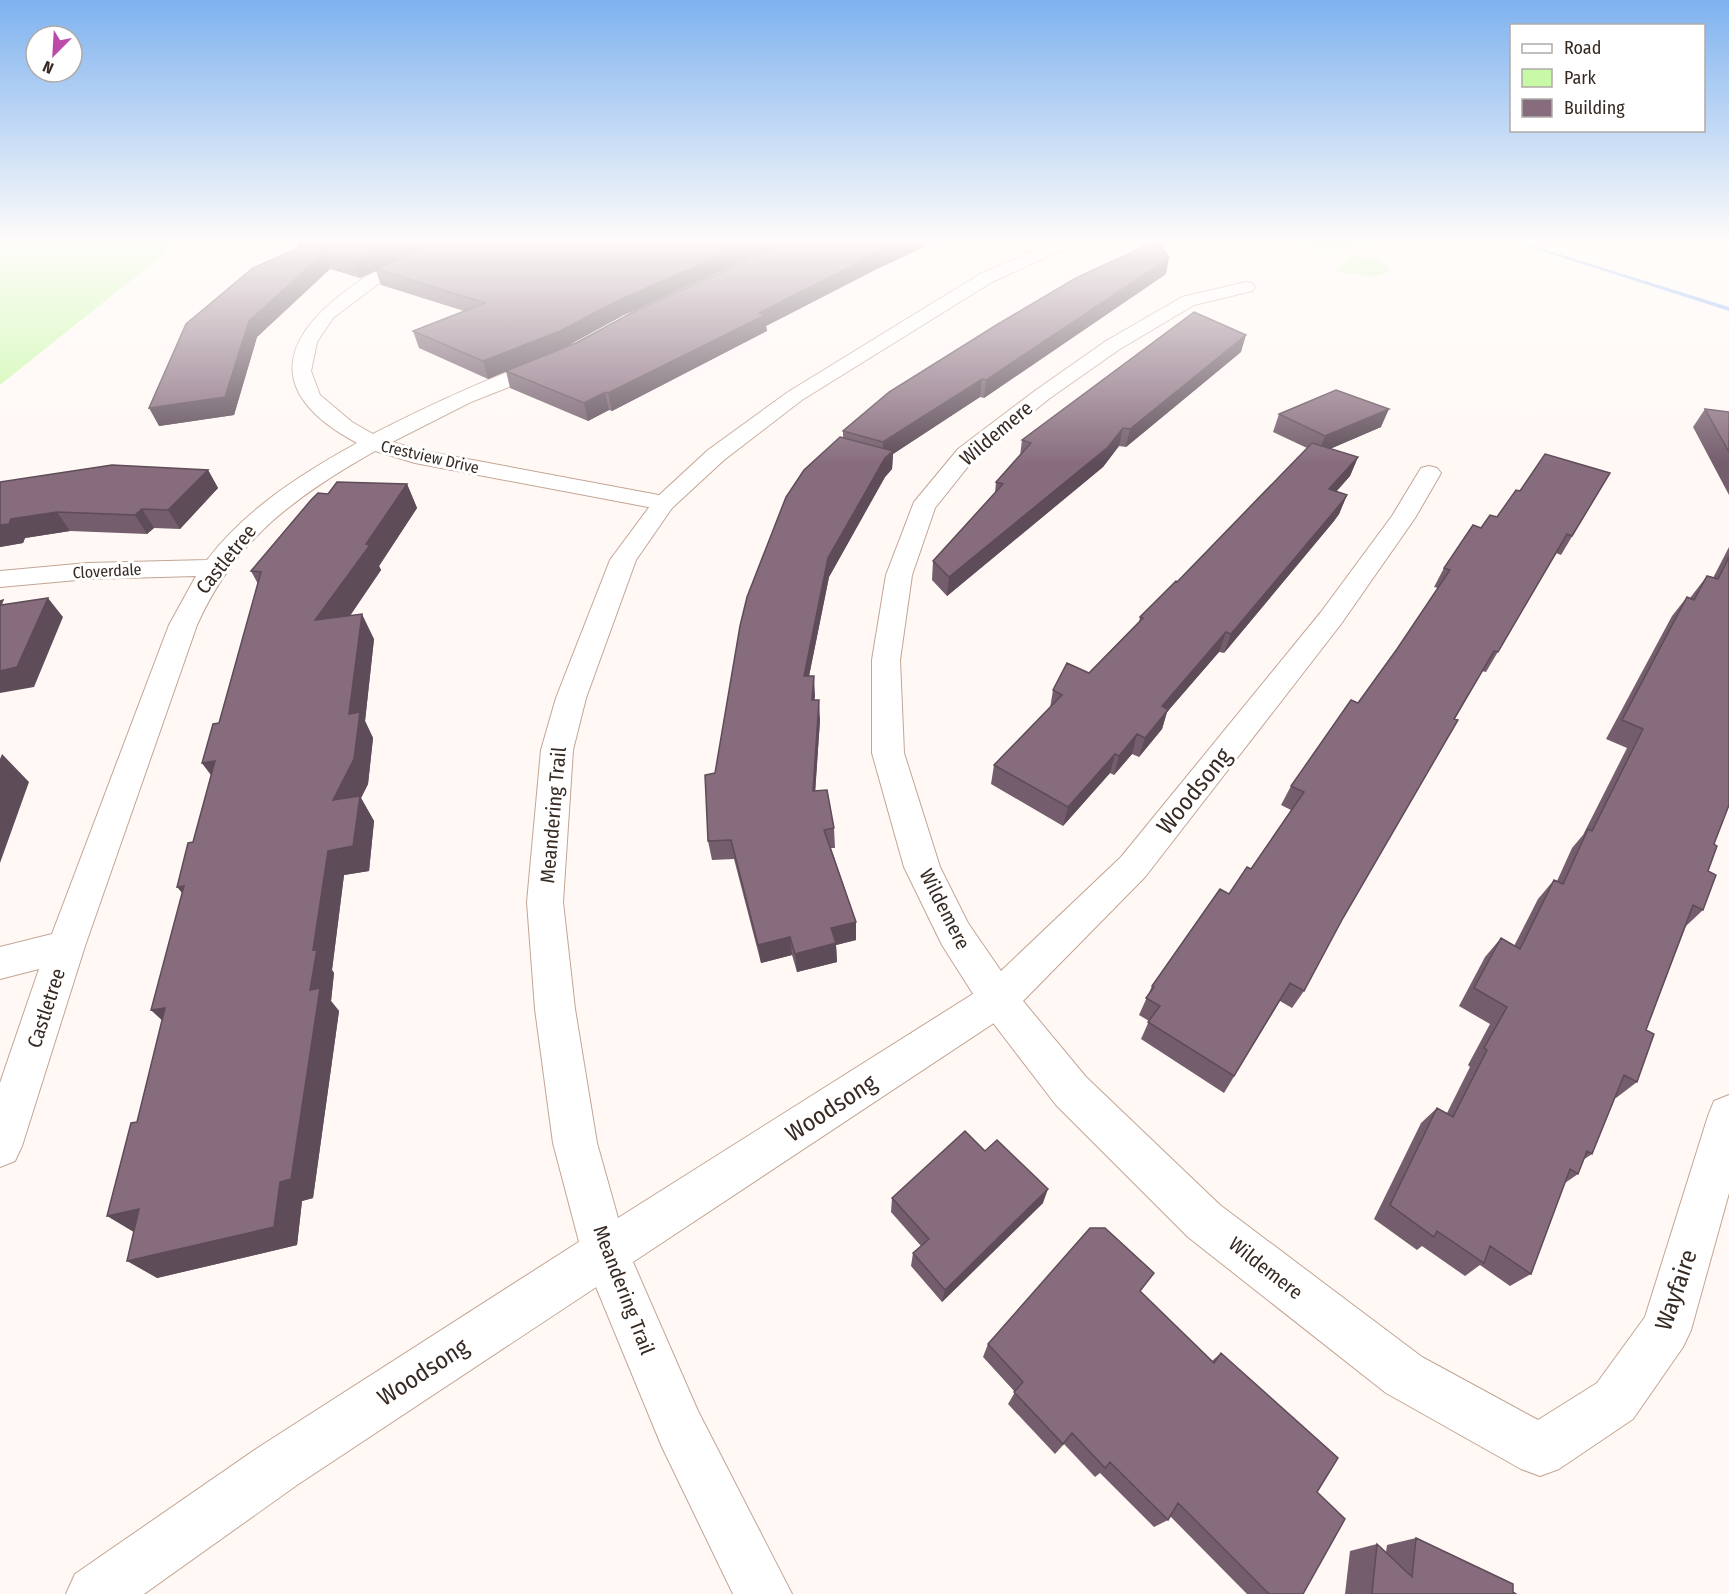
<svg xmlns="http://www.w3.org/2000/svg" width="1729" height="1594" viewBox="0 0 1729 1594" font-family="'Fira Sans Condensed',sans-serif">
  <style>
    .green { fill: #c7f9a7 }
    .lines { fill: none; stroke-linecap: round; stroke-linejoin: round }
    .stream { fill: #80aefa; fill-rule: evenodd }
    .street-casing { stroke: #c3a594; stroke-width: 2 }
    .secondary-casing { stroke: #c3a594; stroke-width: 2 }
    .street { fill: #fff; fill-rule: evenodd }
    .secondary { fill: #fff; fill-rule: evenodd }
    .wall { fill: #745d6c }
    .shaded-wall { fill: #5e4c58 }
    .building { fill: #876c7d; stroke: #5e4c58; stroke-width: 1.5 }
    .labels { text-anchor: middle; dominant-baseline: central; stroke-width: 6; stroke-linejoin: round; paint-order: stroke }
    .far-street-label { font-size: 16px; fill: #362a23; stroke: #fff }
    .street-label { font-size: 20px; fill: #362a23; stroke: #fff }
    .near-street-label { font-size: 24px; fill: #362a23; stroke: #fff }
  </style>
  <rect width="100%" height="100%" fill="#fff8f5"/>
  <path class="green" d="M 0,241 L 180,241 L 0,385 Z
    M 1295,241 L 1377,241 L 1366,245 L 1323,251 Z
    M 1353,255 L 1373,259 L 1388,267 L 1389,271 L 1374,277 L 1336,271 Z"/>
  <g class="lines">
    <path class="stream" d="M 1517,241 L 1729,307 L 1729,311 L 1517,243 Z"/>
    <defs>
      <path id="street" d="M 448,241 L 469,241 L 467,244 L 378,284 L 333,318 L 317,342 L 311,371 L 320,395 L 352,422 L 373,434 C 402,419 533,354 557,360 L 560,364 L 557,368 L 471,402 L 392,442 L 419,450 L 664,496 L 672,498 L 676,503 L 672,508 L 664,510 L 415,463 L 375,451 C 295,497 236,538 197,625 L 85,946 L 22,1146 L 15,1161 L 0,1167 L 0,1083 L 39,969 L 0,979 L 0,947 L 52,934 L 169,625 L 196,576 L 88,579 L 0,587 L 0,571 L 88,563 L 207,560 C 246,509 301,474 357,443 C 258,390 283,331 364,278 C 388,262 422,252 448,241 Z
        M 1246,282 L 1252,283 L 1255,287 L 1252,291 L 1194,305 L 1120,349 L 1050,398 L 974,459 L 935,508 L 912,575 L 900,660 L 904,753 L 940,867 L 968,923 L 1001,971 L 1121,857 L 1321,612 L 1392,516 L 1421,468 L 1429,466 L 1437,468 L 1441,473 L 1415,518 L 1341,624 L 1145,877 L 1023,1001 L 1086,1077 L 1220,1205 L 1422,1357 L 1538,1420 L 1597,1383 L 1645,1317 L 1708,1116 L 1714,1101 L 1729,1095 L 1729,1193 L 1691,1330 L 1683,1347 L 1633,1419 L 1559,1469 L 1540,1476 L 1521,1469 L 1386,1393 L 1188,1237 L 1056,1105 L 984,1011 L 942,945 L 904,867 L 872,753 L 872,660 L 886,575 L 914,502 L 958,449 L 1036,390 L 1106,341 L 1182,297 Z
        M 605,1230 L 622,1236 L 628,1253 L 622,1270 L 297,1485 L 144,1594 L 66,1594 L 75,1574 L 259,1447 L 588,1236 Z"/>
      <path id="secondary" d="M 1056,241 L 1077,241 L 1075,244 L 992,282 L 802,400 L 724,460 L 672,508 L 636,560 L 586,698 L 573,750 L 563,902 L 575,1009 L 597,1143 L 618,1218 L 984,987 L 998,982 L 1012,987 L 1018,999 L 1012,1011 L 633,1262 L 698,1411 L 792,1594 L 733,1594 L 662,1447 L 582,1253 L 553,1143 L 535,1009 L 527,902 L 541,750 L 556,698 L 610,560 L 656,498 L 708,450 L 788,392 L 980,274 Z"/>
    </defs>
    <use href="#street" class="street-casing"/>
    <use href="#secondary" class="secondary-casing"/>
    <use href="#street" class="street"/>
    <use href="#secondary" class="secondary"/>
  </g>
  <path class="wall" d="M 297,245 L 622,316 L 565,347 L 873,271 L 766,326 L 767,331 L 612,411 L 609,410 L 588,421 L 510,388 L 506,371 L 488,379 L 419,348 L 413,331 L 464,311 L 381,285 L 376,271 L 360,278 L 330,269 L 257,337 L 234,415 L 159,426 L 298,248 Z
    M 1166,274 L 984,398 L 980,397 L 893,454 L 892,469 L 885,477 L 829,577 L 809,676 L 814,676 L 814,700 L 820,720 L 815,791 L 834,828 L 835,848 L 831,848 L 856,922 L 856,940 L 836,945 L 837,962 L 797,972 L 792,955 L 761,963 L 734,859 L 712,860 L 708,841 L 715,773 L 843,438 L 843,431 Z
    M 1241,352 L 1126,447 L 1119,446 L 1103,467 L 947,596 L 932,580 L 933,561 L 995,493 L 996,482 L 1020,456 L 1022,440 Z
    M 1705,409 L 1729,412 L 1729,495 L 1693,427 Z
    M 1279,414 L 1381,427 L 1330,449 L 1358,457 L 1350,476 L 1336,492 L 1347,495 L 1339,514 L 1334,521 L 1224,653 L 1219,652 L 1167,712 L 1162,729 L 1139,757 L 1132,754 L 1114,775 L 1110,773 L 1063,826 L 991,784 L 994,765 L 1050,708 L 1053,690 L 1089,673 L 1139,622 L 1140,617 L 1177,582 L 1307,448 L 1273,432 Z
    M 208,470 L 218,488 L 180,529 L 154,528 L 147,534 L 70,531 L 25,538 L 23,543 L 0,547 L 0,482 Z
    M 1610,473 L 1561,555 L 1556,553 L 1486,672 L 1482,671 L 1343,918 L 1304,991 L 1292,1008 L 1280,1001 L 1224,1093 L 1141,1039 L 1149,1021 L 1139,1015 L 1152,986 L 1251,869 L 1291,810 L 1281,805 L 1291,786 L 1358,703 L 1397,649 L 1438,588 L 1434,587 L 1444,568 L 1481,528 L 1497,517 L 1520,491 Z
    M 407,484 L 417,508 L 379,566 L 381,570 L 350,616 L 374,639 L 365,721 L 373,738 L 368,784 L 361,798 L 374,821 L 369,871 L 344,875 L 332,970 L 334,973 L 331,1001 L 339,1011 L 313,1198 L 302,1201 L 297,1245 L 157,1278 L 134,1232 L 137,1122 L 162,1020 L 151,1010 L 182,893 L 193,842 L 211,775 L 202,763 L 219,723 L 258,584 L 251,571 L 328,494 Z
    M 1729,547 L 1729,805 L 1714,844 L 1708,871 L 1703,910 L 1686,926 L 1646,1030 L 1637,1082 L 1616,1098 L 1615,1098 L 1592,1154 L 1583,1160 L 1578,1174 L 1565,1183 L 1531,1274 L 1510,1286 L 1480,1265 L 1465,1276 L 1422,1246 L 1417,1250 L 1374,1219 L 1421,1123 L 1437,1108 L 1447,1113 L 1470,1067 L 1468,1065 L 1490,1024 L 1459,1006 L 1485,957 L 1501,938 L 1514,946 L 1538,899 L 1554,880 L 1557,881 L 1572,848 L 1583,835 L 1627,748 L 1606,739 L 1672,616 L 1687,597 L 1690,598 L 1707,576 L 1713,578 Z
    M 985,1151 L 1043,1203 L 942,1302 L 911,1266 L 913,1253 L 921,1246 L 891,1212 L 892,1198 Z
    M 1140,1292 L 1212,1361 L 1221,1353 L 1317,1492 L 1303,1594 L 1247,1594 L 1170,1516 L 1168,1520 L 1154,1527 L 1100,1473 L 1095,1477 L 1064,1444 L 1055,1454 L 1008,1404 L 1015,1392 L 983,1357 L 988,1344 Z
    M 1416,1538 L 1513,1592 L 1516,1594 L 1345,1594 L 1350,1551 L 1377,1544 L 1386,1552 L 1387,1545 Z"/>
  <path class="shaded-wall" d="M 404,241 L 443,241 L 376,269 L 376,271 L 360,278 L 354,262 Z
    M 754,241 L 789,241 L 622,316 L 564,348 L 488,379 L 483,361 L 619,300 Z
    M 905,241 L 937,241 L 873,271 L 766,326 L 767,331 L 612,411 L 608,393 L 759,313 L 873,255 Z
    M 324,253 L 330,269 L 257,337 L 234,415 L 159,426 L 149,408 L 249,321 Z
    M 1169,258 L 1166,274 L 984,398 L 986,380 Z
    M 1246,335 L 1241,352 L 1126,447 L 1130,429 Z
    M 982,379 L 980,397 L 893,454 L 892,469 L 885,477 L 829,577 L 805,696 L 804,676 L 828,558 L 883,460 L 883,442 Z
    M 605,392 L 609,410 L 588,421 L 584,403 Z
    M 1389,409 L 1381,427 L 1318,454 L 1325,436 Z
    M 1123,428 L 1119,446 L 1103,467 L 947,596 L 949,577 Z
    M 1358,457 L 1350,476 L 1321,508 L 1329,489 Z
    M 208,470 L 218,488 L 180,529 L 168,510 Z
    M 407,484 L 417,508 L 379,566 L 381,570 L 329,646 L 315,620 Z
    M 1347,495 L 1339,514 L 1334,521 L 1224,653 L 1231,634 Z
    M 142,509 L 154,528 L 147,534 L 135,515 Z
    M 57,512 L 70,531 L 25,538 L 23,543 L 0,547 L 0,525 L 11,519 Z
    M 48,598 L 63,617 L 34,687 L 0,693 L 0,671 Z
    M 362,614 L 374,639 L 365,721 L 373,738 L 368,784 L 361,798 L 374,821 L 369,871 L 344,875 L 332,970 L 334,973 L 331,1001 L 339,1011 L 313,1198 L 302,1201 L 297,1245 L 157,1278 L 127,1261 L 280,1182 L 310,990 L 313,950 L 333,800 L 349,714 Z
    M 1226,632 L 1219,652 L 1167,712 L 1162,729 L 1139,757 L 1145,738 L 1162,706 Z
    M 814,676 L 815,696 L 813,719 L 812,700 Z
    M 819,700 L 820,720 L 814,810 L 813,791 Z
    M 1137,734 L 1132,754 L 1114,775 L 1119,756 Z
    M 2,754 L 29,782 L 0,863 L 0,759 Z
    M 1115,754 L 1110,773 L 1063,826 L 1068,807 Z
    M 215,761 L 221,788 L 202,763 Z
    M 184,886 L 198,912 L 177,887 Z
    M 856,922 L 856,940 L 836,945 L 837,962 L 797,972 L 795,954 L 831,928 Z
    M 790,937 L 792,955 L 761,963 L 758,945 Z
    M 165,1008 L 176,1033 L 151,1010 Z
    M 1048,1189 L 1043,1203 L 942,1302 L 945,1290 Z
    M 139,1209 L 137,1234 L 107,1216 Z"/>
  <path class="building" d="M 307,241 L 404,241 L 354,262 L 324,253 L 249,321 L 225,397 L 149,408 L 186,324 L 253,268 L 303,246 L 297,245 Z
    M 441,241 L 754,241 L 619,300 L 560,331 L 483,361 L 413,331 L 485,303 L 376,269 Z
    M 792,241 L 905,241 L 873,255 L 759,313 L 765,315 L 608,393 L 605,392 L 584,403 L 506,371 L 576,343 L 635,311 Z
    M 1156,241 L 1159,241 L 1169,258 L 986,380 L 982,379 L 883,442 L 843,431 L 889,392 L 998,324 L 1076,278 Z
    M 1194,312 L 1246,335 L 1130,429 L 1123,428 L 1107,448 L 949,577 L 933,561 L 1003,484 L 996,482 L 1031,443 L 1022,440 Z
    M 1336,390 L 1389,409 L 1325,436 L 1279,414 Z
    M 1705,409 L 1729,412 L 1729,452 Z
    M 840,437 L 893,451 L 885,458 L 828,558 L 804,676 L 814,676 L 812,700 L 819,700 L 813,791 L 827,790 L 834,828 L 824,830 L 856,922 L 831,928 L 836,943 L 795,954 L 790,937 L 758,945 L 731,840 L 708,841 L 705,775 L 715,773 L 740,626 L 747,597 L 786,497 L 804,470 Z
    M 1312,443 L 1358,457 L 1329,489 L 1347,495 L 1342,502 L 1231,634 L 1226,632 L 1162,706 L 1168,710 L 1145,738 L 1137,734 L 1119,756 L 1115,754 L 1068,807 L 994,765 L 1062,695 L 1053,690 L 1067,663 L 1089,673 L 1143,618 L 1140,617 L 1176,581 L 1177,582 Z
    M 1545,454 L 1610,473 L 1572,536 L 1567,534 L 1498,652 L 1494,651 L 1454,719 L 1458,720 L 1343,918 L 1304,991 L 1290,983 L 1234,1076 L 1148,1022 L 1160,1006 L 1146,998 L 1154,987 L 1152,986 L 1220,889 L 1229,894 L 1247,867 L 1251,869 L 1304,792 L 1291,786 L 1351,700 L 1358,703 L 1397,649 L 1450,570 L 1444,568 L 1473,525 L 1481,528 L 1490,515 L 1497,517 L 1516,490 L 1520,491 Z
    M 112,465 L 208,470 L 168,510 L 142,509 L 135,515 L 57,512 L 11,519 L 9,524 L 0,525 L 0,482 Z
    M 337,482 L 407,484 L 366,544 L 370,545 L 315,620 L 362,614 L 349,714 L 360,712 L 354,759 L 333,800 L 360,796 L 353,846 L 328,851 L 313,950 L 317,949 L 310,990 L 320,988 L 291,1179 L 280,1182 L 274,1227 L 127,1261 L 139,1209 L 107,1216 L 131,1123 L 137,1122 L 165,1008 L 151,1010 L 184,886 L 177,887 L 188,843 L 193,842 L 215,761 L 202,763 L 213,724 L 219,723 L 261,572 L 251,571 L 311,500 L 318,493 L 328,494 Z
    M 1729,557 L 1729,805 L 1714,844 L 1717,846 L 1708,871 L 1716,875 L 1703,910 L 1693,905 L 1646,1030 L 1654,1034 L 1637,1082 L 1624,1075 L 1592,1154 L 1587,1151 L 1578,1174 L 1570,1169 L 1531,1274 L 1490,1246 L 1484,1263 L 1437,1231 L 1434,1237 L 1390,1205 L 1437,1108 L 1453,1117 L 1487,1050 L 1484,1048 L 1507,1007 L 1474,988 L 1501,938 L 1520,949 L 1554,880 L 1563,884 L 1588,829 L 1592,831 L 1643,729 L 1622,720 L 1687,597 L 1694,600 L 1707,576 L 1718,579 Z
    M 48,598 L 17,667 L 0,671 L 0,601 L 3,600 L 1,605 Z
    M 965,1131 L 985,1151 L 997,1140 L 1048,1189 L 945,1290 L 913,1253 L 929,1239 L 892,1198 Z
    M 1090,1228 L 1105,1228 L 1154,1273 L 1140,1291 L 1214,1363 L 1221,1353 L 1338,1458 L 1317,1492 L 1345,1519 L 1303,1594 L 1269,1594 L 1178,1503 L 1168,1520 L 1110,1462 L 1105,1468 L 1072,1433 L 1063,1444 L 1014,1392 L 1023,1382 L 988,1344 Z
    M 1416,1538 L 1513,1584 L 1513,1592 L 1516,1594 L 1372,1594 L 1377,1544 L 1412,1577 Z"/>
  <linearGradient id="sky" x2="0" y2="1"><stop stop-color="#7eb2ef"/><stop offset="0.52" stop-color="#fffcfa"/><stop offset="1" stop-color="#fffcfa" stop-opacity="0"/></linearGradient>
  <rect width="1729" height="464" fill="url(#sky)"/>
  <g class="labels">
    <g class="far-street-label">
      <text transform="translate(430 457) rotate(13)">Crestview Drive</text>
      <text transform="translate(107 571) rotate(-3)">Cloverdale</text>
    </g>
    <g class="street-label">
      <text transform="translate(996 433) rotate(-40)">Wildemere</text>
      <text transform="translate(226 559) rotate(-51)">Castletree</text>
      <text transform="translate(553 815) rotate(-85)">Meandering Trail</text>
      <text transform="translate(945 909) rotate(63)">Wildemere</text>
      <text transform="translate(46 1008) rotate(-72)">Castletree</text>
      <text transform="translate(1266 1268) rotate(38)">Wildemere</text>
      <text transform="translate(624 1290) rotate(69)">Meandering Trail</text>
    </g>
    <g class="near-street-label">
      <text transform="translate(1194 791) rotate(-51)">Woodsong</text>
      <text transform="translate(831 1108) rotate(-33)">Woodsong</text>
      <text transform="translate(1676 1290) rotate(-71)">Wayfaire</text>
      <text transform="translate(423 1372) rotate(-33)">Woodsong</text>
    </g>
  </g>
  <rect x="1510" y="24" width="195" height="108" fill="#ffffff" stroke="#afaaa7" stroke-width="1.5"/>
  <rect x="1522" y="44" width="30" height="9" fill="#ffffff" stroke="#afaaa7" stroke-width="1.5"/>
  <text x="1564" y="54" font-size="18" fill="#362a23">Road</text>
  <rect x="1522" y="69" width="30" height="18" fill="#c7f9a7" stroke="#afaaa7" stroke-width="1.5"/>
  <text x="1564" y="84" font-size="18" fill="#362a23">Park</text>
  <rect x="1522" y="99" width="30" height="18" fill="#876c7d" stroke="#afaaa7" stroke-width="1.5"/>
  <text x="1564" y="114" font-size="18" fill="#362a23">Building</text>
  <g transform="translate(54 54) rotate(204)"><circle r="28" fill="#ffffff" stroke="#afaaa7" stroke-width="1.5"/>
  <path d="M0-4.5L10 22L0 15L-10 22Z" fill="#bc4ba7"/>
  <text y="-9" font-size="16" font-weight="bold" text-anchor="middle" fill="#362a23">N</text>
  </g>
</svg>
